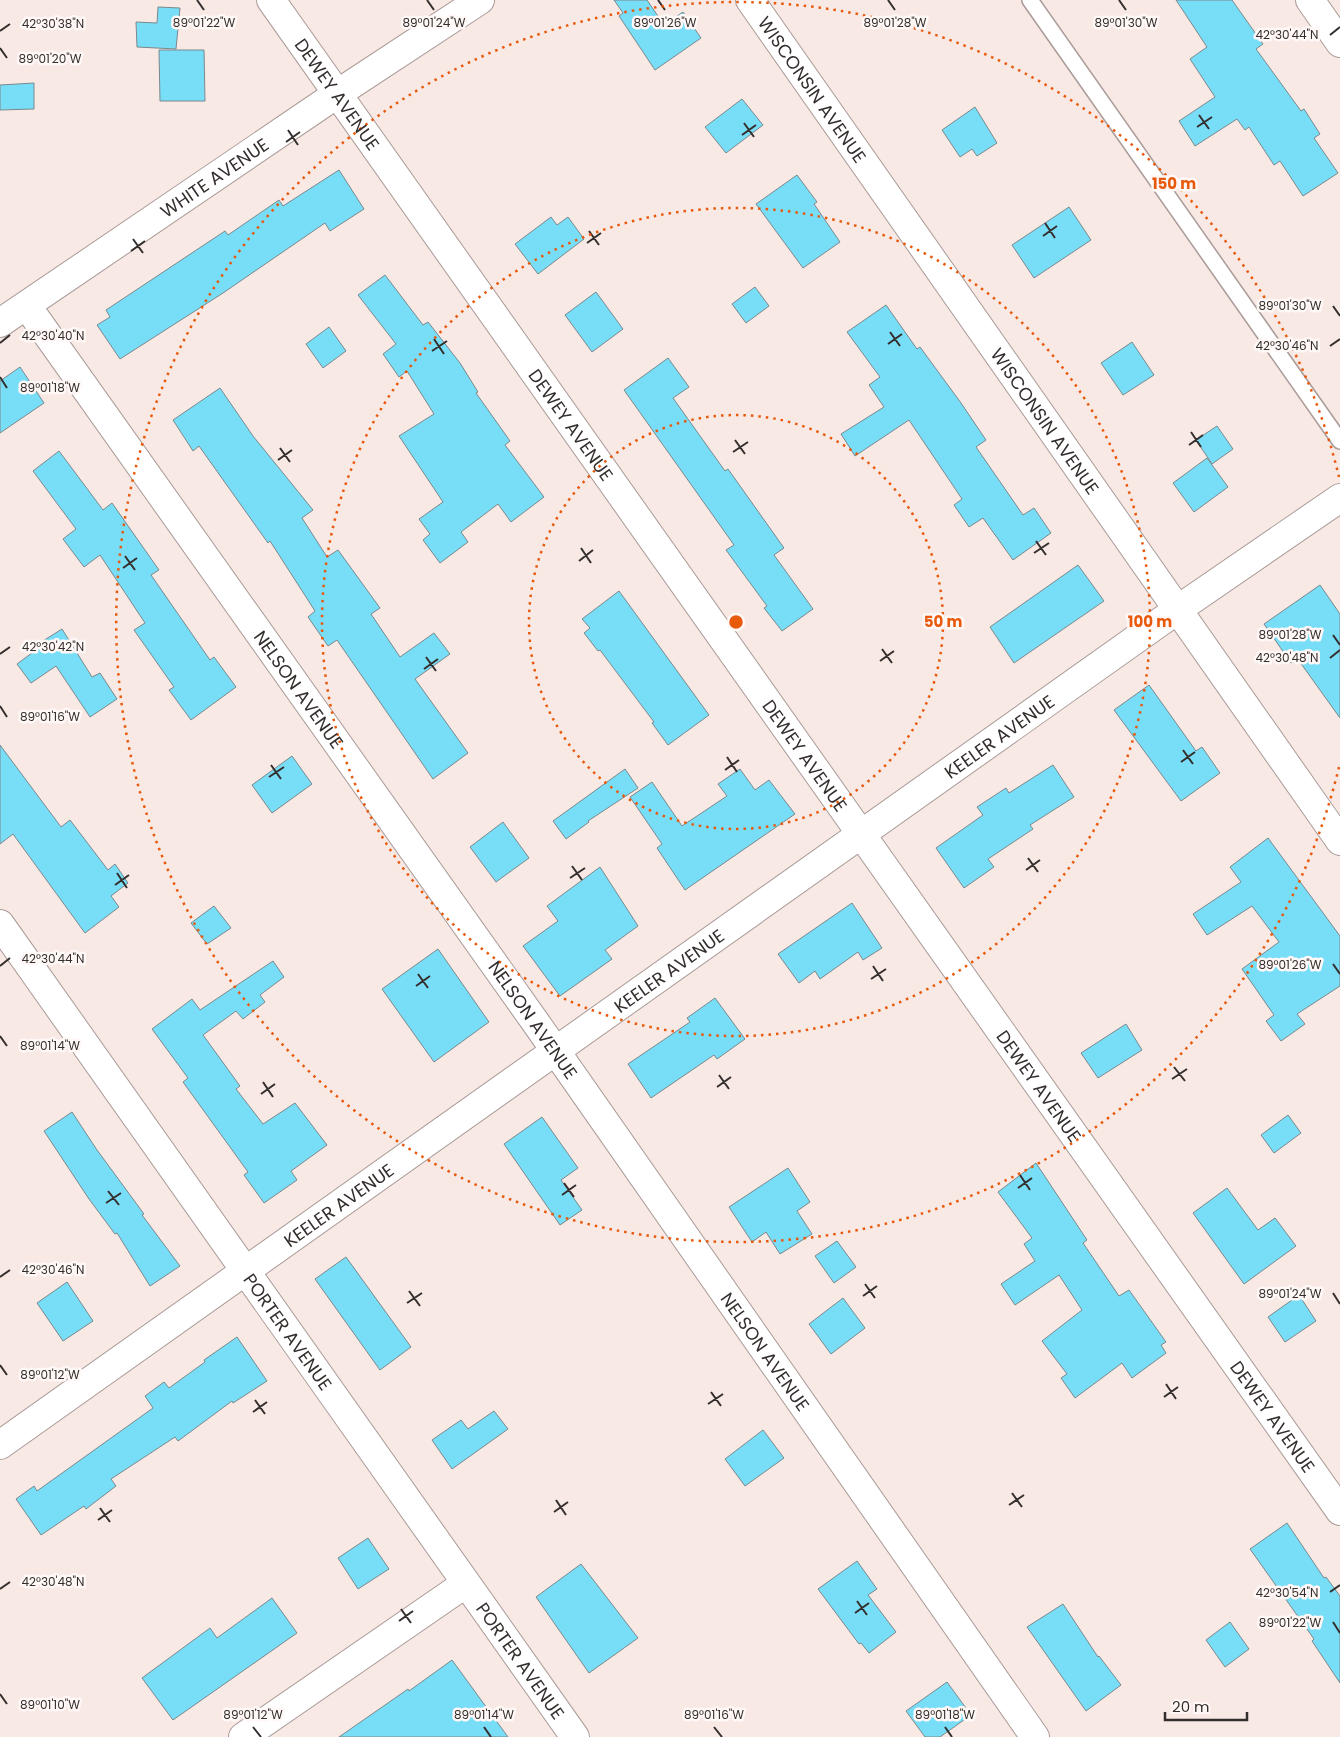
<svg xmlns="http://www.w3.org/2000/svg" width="1340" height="1737" viewBox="0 0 1340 1737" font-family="Poppins,sans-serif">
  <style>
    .building { fill: #78def8; stroke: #7a888c }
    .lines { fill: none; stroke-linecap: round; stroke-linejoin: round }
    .lane-casing { stroke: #aa9b98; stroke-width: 18 }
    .street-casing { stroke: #aa9b98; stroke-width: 30 }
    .primary-casing { stroke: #aa9b98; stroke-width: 30 }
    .lane { stroke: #fff; stroke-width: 15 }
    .street { stroke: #fff; stroke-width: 28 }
    .primary { stroke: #fff; stroke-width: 28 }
    .ticks { fill: none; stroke: #342e2d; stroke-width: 2 }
    .ring { fill: none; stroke: #e8590c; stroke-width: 2.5; stroke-dasharray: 2.5 5 }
    .labels { text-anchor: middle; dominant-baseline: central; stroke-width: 5; stroke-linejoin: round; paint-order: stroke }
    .street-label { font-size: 18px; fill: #342e2d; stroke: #fff8f7 }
    .ticks-label { font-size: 12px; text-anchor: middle; fill: #342e2d; stroke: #fff8f7; stroke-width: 5; stroke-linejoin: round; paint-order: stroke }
    .centre { fill: #e8590c; stroke: #fff8f7; stroke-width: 2.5 }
    .ring-label { font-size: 15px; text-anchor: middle; font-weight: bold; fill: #e8590c; stroke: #fff8f7; stroke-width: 5; stroke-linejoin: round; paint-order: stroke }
  </style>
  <rect width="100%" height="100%" fill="#f8e9e5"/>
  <path class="building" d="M 614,0 L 647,0 L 664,25 L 683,12 L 701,38 L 655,70 L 619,16 L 623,13 Z
    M 1176,0 L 1232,0 L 1263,44 L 1256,49 L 1301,111 L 1304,109 L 1320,134 L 1314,138 L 1338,173 L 1303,196 L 1280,161 L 1274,165 L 1249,127 L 1245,130 L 1237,119 L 1195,146 L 1179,121 L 1215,97 L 1190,59 L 1207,47 Z
    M 158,7 L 180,8 L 176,49 L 137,47 L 136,22 L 157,23 Z
    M 159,50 L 204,50 L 205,101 L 160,101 Z
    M 34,83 L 34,109 L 0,110 L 0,85 Z
    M 742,99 L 763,125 L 726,153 L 705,127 Z
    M 975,107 L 997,143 L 977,156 L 972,149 L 960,157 L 942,130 Z
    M 339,170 L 364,209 L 330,231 L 325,223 L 223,293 L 120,359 L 97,325 L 110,317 L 106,310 L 225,231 L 228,235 L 279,200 L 283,206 Z
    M 797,175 L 817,202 L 814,204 L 840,242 L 803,268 L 756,204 Z
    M 1069,207 L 1091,240 L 1034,278 L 1012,245 Z
    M 551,217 L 557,225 L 568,217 L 584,239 L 538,274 L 515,244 Z
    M 385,275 L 423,325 L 428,322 L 460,363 L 478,392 L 476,393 L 510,441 L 505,445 L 544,497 L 511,522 L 498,504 L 461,532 L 468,542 L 440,563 L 423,540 L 430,534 L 419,519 L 443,502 L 399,436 L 434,414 L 407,371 L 399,377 L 383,354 L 396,344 L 358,295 Z
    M 755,287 L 769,306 L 746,323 L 732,304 Z
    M 596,292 L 623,329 L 592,352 L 565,315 Z
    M 886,305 L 917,349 L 920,347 L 961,403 L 986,440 L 976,447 L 1023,515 L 1034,508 L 1051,533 L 1013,560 L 983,518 L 969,527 L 954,505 L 962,499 L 909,420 L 855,456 L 841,434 L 884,407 L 869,385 L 880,377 L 847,332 Z
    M 329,327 L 346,351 L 323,368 L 306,344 Z
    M 1132,342 L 1154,375 L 1123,395 L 1101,363 Z
    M 668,358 L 689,387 L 673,398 L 725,471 L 728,469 L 784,548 L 774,555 L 813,609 L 782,631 L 764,608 L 767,606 L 726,550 L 734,545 L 624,390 Z
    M 20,367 L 44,403 L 0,433 L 0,381 Z
    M 220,388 L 253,436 L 313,510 L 302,518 L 327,557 L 338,550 L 380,608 L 371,614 L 400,657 L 434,633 L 450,654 L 415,679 L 468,753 L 433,779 L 337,640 L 328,646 L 308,617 L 315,611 L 270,541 L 268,543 L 199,446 L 193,451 L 173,420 Z
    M 1217,426 L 1233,449 L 1212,464 L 1196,440 Z
    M 59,451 L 103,510 L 112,503 L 159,570 L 151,575 L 210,660 L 214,657 L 236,687 L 191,720 L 169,690 L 174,687 L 134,630 L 145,623 L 100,555 L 84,567 L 63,539 L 76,529 L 33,471 Z
    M 1207,458 L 1228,487 L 1194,512 L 1173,483 Z
    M 1078,565 L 1104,601 L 1014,663 L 990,627 Z
    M 1320,585 L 1340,614 L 1340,718 L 1297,658 L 1291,663 L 1264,624 Z
    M 619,591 L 709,715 L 668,745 L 652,723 L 654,722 L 600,650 L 598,651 L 584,633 L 590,628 L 582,619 Z
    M 62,629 L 92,677 L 100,673 L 117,699 L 90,717 L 56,666 L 31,683 L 17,664 L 40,647 L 38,644 Z
    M 1149,685 L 1196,751 L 1202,747 L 1220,773 L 1181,801 L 1114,710 Z
    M 0,745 L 61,827 L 70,820 L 108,870 L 115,864 L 128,883 L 111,896 L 119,907 L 85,933 L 13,834 L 0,844 Z
    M 292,756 L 312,784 L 272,813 L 252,785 Z
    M 1053,765 L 1074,797 L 1030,825 L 1033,829 L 988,859 L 994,867 L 964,888 L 936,848 L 983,815 L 977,807 L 1006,788 L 1009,793 Z
    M 625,769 L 638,788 L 588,821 L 589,822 L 566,839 L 553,821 Z
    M 740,769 L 755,790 L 769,780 L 795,814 L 685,890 L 657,848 L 662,844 L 630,797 L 652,782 L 682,826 L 727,796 L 718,784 Z
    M 503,822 L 529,858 L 496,882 L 470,847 Z
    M 1268,838 L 1340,936 L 1340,986 L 1297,1014 L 1305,1024 L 1281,1041 L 1266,1021 L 1274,1015 L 1242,969 L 1279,942 L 1252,906 L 1207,935 L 1193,914 L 1241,882 L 1230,867 Z
    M 600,867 L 638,926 L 605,950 L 612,959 L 560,996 L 523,946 L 558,921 L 547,906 Z
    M 852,903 L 882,948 L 863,960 L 858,952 L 820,979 L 815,971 L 799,983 L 778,954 Z
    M 214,906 L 231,928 L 207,944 L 191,923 Z
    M 438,949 L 489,1022 L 434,1062 L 382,989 Z
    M 273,961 L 284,977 L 260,995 L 265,1002 L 243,1019 L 236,1011 L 203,1035 L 240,1086 L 236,1089 L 263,1124 L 295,1103 L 327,1145 L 291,1171 L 297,1180 L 264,1203 L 244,1175 L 248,1172 L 183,1082 L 188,1078 L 152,1029 L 192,999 L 200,1010 Z
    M 715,998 L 745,1039 L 717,1059 L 714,1055 L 651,1098 L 628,1064 L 690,1022 L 687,1018 Z
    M 1126,1024 L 1142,1050 L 1098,1078 L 1081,1053 Z
    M 72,1112 L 97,1150 L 144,1214 L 142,1215 L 180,1266 L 150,1286 L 117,1233 L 115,1234 L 89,1199 L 44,1131 Z
    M 1288,1115 L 1301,1133 L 1274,1153 L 1261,1135 Z
    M 542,1117 L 578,1168 L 561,1180 L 582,1210 L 560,1225 L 504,1144 Z
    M 1036,1163 L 1087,1240 L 1083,1243 L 1119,1296 L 1129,1290 L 1166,1342 L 1161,1345 L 1166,1353 L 1132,1378 L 1122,1363 L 1075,1398 L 1061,1378 L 1067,1374 L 1042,1341 L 1082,1310 L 1059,1275 L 1015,1305 L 1001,1284 L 1035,1261 L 1024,1244 L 1032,1238 L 998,1192 Z
    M 788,1168 L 810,1202 L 797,1211 L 812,1234 L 780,1254 L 766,1232 L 752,1242 L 729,1207 Z
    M 1227,1188 L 1258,1230 L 1275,1218 L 1296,1246 L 1244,1284 L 1193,1213 Z
    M 837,1241 L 856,1267 L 834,1283 L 815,1256 Z
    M 346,1257 L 411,1347 L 380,1370 L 315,1279 Z
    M 67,1282 L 93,1321 L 63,1341 L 37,1303 Z
    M 1299,1295 L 1316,1321 L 1285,1342 L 1268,1317 Z
    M 843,1298 L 865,1328 L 831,1354 L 809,1324 Z
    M 237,1337 L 267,1381 L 233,1403 L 232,1401 L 178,1441 L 175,1437 L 111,1479 L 116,1486 L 86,1509 L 84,1506 L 41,1535 L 16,1499 L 34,1486 L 37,1491 L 153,1408 L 145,1396 L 164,1382 L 169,1388 L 205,1362 L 204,1360 Z
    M 494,1411 L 508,1429 L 452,1469 L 432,1440 L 461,1420 L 468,1429 Z
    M 763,1430 L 784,1458 L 745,1486 L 725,1459 Z
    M 1287,1523 L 1324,1578 L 1326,1577 L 1340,1596 L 1340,1683 L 1312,1641 L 1314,1639 L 1250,1549 Z
    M 368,1538 L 389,1569 L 358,1589 L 338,1558 Z
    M 857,1561 L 877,1589 L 868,1595 L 896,1632 L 869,1653 L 861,1643 L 859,1644 L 818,1589 Z
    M 581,1564 L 638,1638 L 589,1673 L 536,1597 Z
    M 272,1598 L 297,1633 L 173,1720 L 142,1678 L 210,1628 L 217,1638 Z
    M 1063,1604 L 1098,1657 L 1099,1656 L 1121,1685 L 1086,1711 L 1027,1627 Z
    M 1230,1622 L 1249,1649 L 1225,1667 L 1206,1640 Z
    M 452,1660 L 508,1737 L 339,1737 L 408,1689 L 409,1691 Z
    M 947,1682 L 971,1715 L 940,1737 L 925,1737 L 906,1711 Z"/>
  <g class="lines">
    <defs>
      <path id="lane" d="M 1030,0 L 1340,441"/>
      <g id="street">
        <path id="s1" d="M 271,0 L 1340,1511"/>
        <path id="s2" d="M 750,0 L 1340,841"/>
        <path d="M 1310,0 L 1340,43"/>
        <path id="s3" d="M 27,306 L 536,1023 L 1035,1737"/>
        <path id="s4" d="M 0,924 L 575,1737"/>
        <path id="s5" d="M 0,1445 L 1177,610 L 1340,498"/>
        <path d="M 243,1737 L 465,1584"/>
      </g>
      <g id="primary">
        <path id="s6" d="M 0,323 L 337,94 L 480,0"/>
      </g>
    </defs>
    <use href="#lane" class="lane-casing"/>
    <use href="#street" class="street-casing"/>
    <use href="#primary" class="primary-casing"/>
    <use href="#lane" class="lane"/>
    <use href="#street" class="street"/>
    <use href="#primary" class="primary"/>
  </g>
  <path class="ticks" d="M 197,0 L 204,10M 427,0 L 434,10M 658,0 L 665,10M 888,0 L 895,10M 1119,0 L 1126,10M 0,31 L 10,24M 1330,35 L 1340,27M 0,48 L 7,58M 1199,115 L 1209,129M 744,123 L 754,137M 1197,127 L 1212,117M 288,130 L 298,145M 742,135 L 756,125M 286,142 L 300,132M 1045,223 L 1055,238M 589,231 L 599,245M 1043,236 L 1057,226M 133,239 L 143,253M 587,243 L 601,233M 131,251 L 145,241M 1333,306 L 1340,316M 890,332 L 900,346M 434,339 L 444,354M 0,343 L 10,335M 888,344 L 902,334M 1330,346 L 1340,339M 432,351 L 447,341M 0,377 L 7,388M 1191,432 L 1201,447M 735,440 L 745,454M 1189,445 L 1203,435M 280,448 L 290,462M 733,452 L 748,442M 278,460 L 292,450M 1036,541 L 1046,555M 581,548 L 591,563M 1034,553 L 1049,543M 125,556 L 135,570M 579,561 L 593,550M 123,568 L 137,558M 1333,635 L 1340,645M 882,649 L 892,663M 0,654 L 10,647M 426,657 L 436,671M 1330,658 L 1340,650M 880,661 L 894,651M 424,669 L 438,659M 0,706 L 7,717M 1183,750 L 1193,764M 727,757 L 737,772M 1181,762 L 1195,752M 271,765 L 281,779M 725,770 L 739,760M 269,777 L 284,767M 1028,858 L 1038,872M 572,866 L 582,880M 1026,870 L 1040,860M 117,873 L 127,888M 570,878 L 585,868M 115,885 L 129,875M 1333,964 L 1340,974M 0,966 L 10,958M 873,966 L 883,981M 418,974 L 428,988M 871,979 L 886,969M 416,986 L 430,976M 0,1036 L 7,1046M 1174,1067 L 1185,1081M 719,1075 L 729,1089M 1172,1079 L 1187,1069M 263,1082 L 273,1097M 717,1087 L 731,1077M 261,1094 L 275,1084M 1020,1175 L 1030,1190M 564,1183 L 574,1197M 1018,1188 L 1032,1178M 108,1191 L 119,1205M 562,1195 L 576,1185M 106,1203 L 121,1193M 0,1277 L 10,1270M 865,1284 L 875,1298M 409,1291 L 420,1306M 1333,1293 L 1340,1304M 863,1296 L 877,1286M 407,1303 L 422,1293M 0,1365 L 7,1375M 1166,1384 L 1176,1399M 711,1392 L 721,1406M 1164,1397 L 1178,1387M 255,1400 L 265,1414M 708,1404 L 723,1394M 253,1412 L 267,1402M 1012,1493 L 1022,1507M 556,1500 L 566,1515M 1009,1505 L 1024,1495M 100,1508 L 110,1522M 554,1512 L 568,1502M 98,1520 L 112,1510M 0,1589 L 10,1582M 1330,1592 L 1340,1585M 857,1601 L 867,1615M 401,1609 L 411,1623M 855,1613 L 869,1603M 399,1621 L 413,1611M 1333,1622 L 1340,1633M 0,1694 L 7,1704M 253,1727 L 261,1737M 484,1727 L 491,1737M 714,1727 L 722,1737M 945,1727 L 952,1737"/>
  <g class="ring">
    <circle cx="736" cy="622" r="207"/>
    <circle cx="736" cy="622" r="414"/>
    <path d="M1339 767A620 620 0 1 1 1339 477"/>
  </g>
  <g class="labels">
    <g class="street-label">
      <text stroke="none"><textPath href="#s2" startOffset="109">WISCONSIN AVENUE</textPath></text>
      <text stroke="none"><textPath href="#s1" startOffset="115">DEWEY AVENUE</textPath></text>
      <text stroke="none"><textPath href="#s6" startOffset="259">WHITE AVENUE</textPath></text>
      <text stroke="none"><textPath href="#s2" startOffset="514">WISCONSIN AVENUE</textPath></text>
      <text stroke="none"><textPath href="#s1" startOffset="520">DEWEY AVENUE</textPath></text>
      <text stroke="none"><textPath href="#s3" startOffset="470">NELSON AVENUE</textPath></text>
      <text stroke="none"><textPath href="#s5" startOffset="1225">KEELER AVENUE</textPath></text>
      <text stroke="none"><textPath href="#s1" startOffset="925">DEWEY AVENUE</textPath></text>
      <text stroke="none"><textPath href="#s5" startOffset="820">KEELER AVENUE</textPath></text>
      <text stroke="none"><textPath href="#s3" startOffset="875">NELSON AVENUE</textPath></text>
      <text stroke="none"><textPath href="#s1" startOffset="1330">DEWEY AVENUE</textPath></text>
      <text stroke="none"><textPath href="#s5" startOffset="415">KEELER AVENUE</textPath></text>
      <text stroke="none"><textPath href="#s4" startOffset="499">PORTER AVENUE</textPath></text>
      <text stroke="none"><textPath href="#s3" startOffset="1280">NELSON AVENUE</textPath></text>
      <text stroke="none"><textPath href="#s1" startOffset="1735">DEWEY AVENUE</textPath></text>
      <text stroke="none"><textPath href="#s4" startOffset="902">PORTER AVENUE</textPath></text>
    </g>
  </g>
  <g class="ticks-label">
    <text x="204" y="27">89°01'22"W</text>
    <text x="665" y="27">89°01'26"W</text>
    <text x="895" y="27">89°01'28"W</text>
    <text x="1126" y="27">89°01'30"W</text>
    <text x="434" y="27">89°01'24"W</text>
    <text x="53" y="28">42°30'38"N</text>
    <text x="1287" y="39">42°30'44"N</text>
    <text x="50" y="63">89°01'20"W</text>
    <text x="1290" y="310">89°01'30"W</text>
    <text x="53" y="340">42°30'40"N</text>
    <text x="1287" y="350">42°30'46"N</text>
    <text x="50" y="392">89°01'18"W</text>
    <text x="1290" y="639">89°01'28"W</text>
    <text x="53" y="651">42°30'42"N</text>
    <text x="1287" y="662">42°30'48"N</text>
    <text x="50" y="721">89°01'16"W</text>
    <text x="53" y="963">42°30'44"N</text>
    <text x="1290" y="969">89°01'26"W</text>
    <text x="50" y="1050">89°01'14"W</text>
    <text x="53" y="1274">42°30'46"N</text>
    <text x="1290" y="1298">89°01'24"W</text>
    <text x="50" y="1379">89°01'12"W</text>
    <text x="53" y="1586">42°30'48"N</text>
    <text x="1287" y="1597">42°30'54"N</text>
    <text x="1290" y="1627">89°01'22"W</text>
    <text x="50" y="1709">89°01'10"W</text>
    <text x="253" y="1719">89°01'12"W</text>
    <text x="484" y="1719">89°01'14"W</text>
    <text x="714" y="1719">89°01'16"W</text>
    <text x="945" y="1719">89°01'18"W</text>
  </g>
  <circle cx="736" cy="622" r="8" class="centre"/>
  <g class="ring-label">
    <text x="1174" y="189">150 m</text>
    <text x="943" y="627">50 m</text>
    <text x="1150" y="627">100 m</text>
  </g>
  <path d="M1165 1712v8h82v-8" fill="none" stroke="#342e2d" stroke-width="2.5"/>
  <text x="1172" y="1712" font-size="15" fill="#342e2d" stroke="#fff8f7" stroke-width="4" paint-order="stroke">20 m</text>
</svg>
